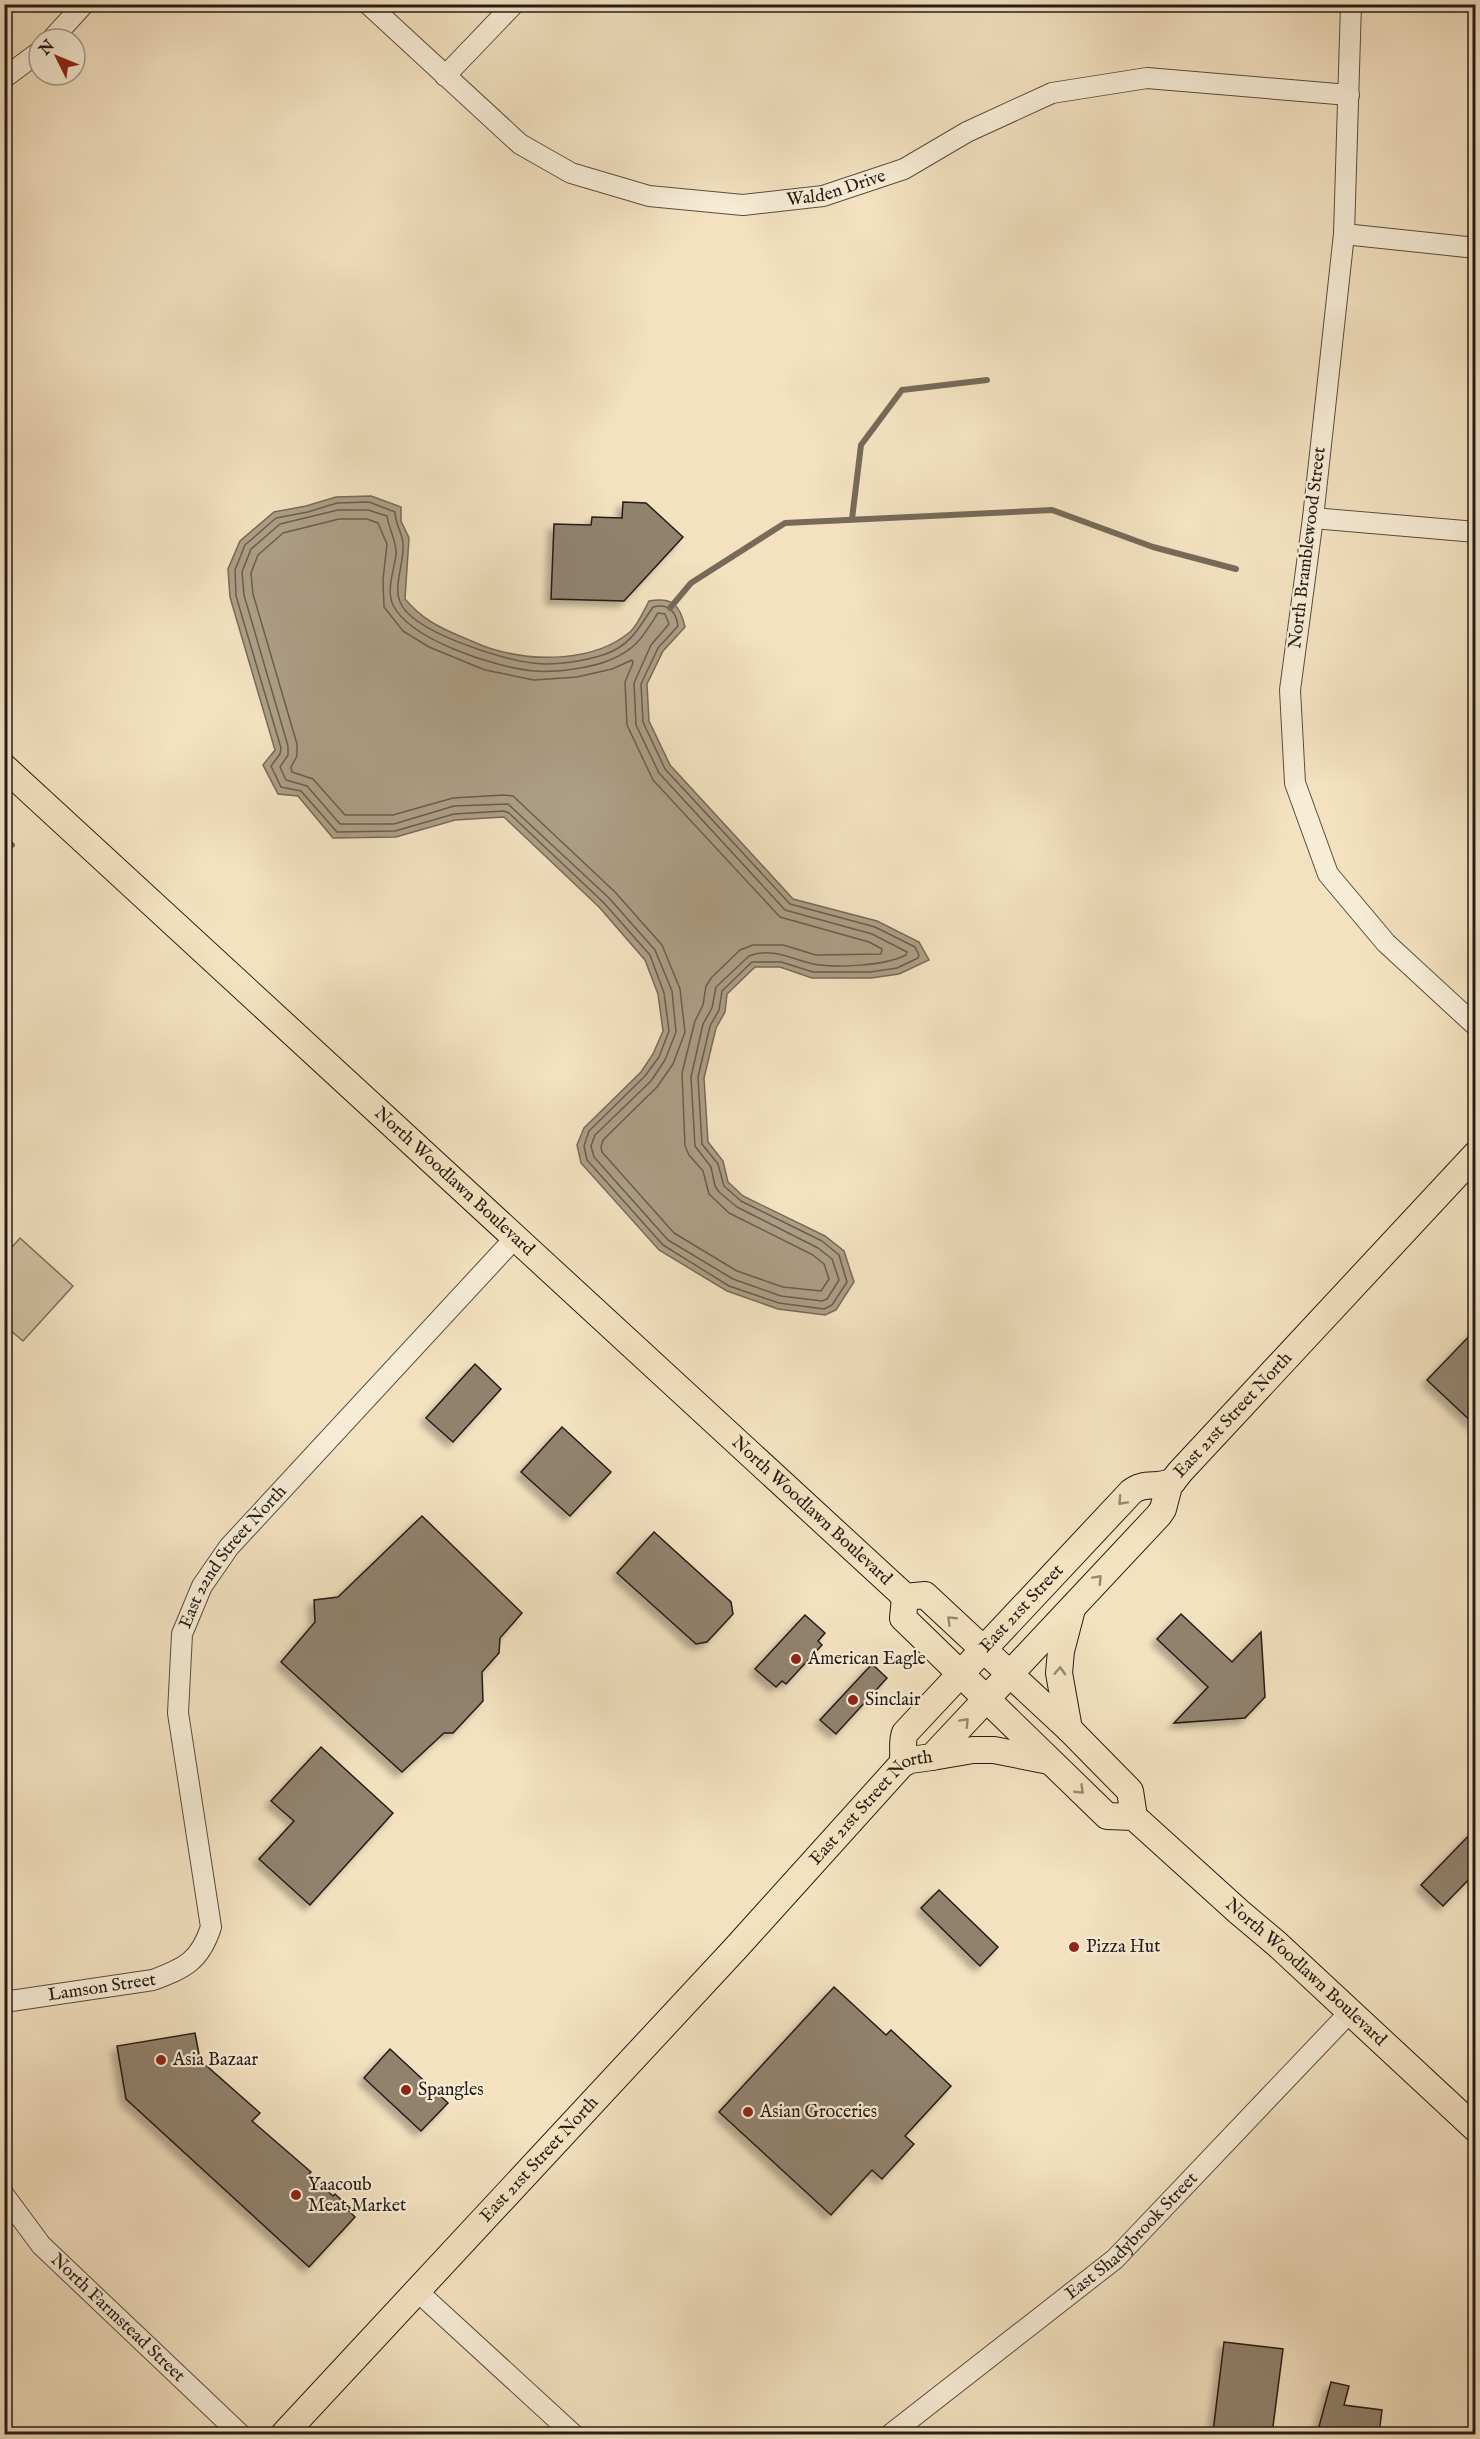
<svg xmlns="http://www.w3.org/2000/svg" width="1480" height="2439" viewBox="0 0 1480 2439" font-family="'IM FELL English',serif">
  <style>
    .green { fill: #d0c0a3; stroke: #7b6e5c; stroke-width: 1.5 }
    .water { fill: #ad9e86; stroke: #776a59; stroke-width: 1.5 }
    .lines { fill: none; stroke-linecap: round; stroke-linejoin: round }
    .shore { stroke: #6a5d4e; stroke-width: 1.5 }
    .stream { stroke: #776a59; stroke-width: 6 }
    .building { fill: #91826e; stroke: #261c16; stroke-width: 1.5; filter: url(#shadow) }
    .minor-casing { stroke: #594d40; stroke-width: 22 }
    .major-casing { stroke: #261c16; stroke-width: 28 }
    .minor { stroke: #f7ecd6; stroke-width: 20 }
    .major { stroke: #f3e1c0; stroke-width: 26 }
    .oneway { stroke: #978874 }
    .poi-dot { fill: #8f2418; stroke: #f7ecd6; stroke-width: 2 }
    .labels { text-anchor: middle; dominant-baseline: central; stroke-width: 4.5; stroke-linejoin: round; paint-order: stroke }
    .street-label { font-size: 18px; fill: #261c16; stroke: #f7ecd6 }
    .poi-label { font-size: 18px; fill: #261c16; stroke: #f7ecd6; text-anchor: start }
  </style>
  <defs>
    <filter id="shadow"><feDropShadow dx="-5.5" dy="5.5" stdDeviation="3" flood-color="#0004"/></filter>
  </defs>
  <rect width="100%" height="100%" fill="#f3e1c0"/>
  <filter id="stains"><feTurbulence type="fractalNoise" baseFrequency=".00333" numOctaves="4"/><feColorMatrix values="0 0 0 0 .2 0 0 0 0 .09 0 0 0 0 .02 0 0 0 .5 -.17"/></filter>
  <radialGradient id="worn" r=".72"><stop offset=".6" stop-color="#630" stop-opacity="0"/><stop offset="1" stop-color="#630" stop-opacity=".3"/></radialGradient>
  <path class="green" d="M 20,1238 L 73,1286 L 23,1341 L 4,1325 L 5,1255 Z"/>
  <path class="water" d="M 371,496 L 401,507 L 401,521 L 409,538 L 405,599 C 422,619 438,627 462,637 C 472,641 482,646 492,649 C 535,662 594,662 630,632 C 638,625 644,610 649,601 C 673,597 680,605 685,627 L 663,651 L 647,684 L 649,721 L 670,765 L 793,899 L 877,921 L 919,942 L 929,960 L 899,974 L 871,978 L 812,978 L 780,967 L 755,967 L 727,994 L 725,1012 L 716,1028 L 704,1078 L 708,1142 L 723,1161 L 728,1182 L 743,1196 L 825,1236 L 844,1251 L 854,1282 L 836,1310 L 825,1315 L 778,1309 L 727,1291 L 659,1250 L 581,1163 L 577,1145 L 584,1128 L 641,1072 L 653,1054 L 663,1031 L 658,994 L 645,960 L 599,907 L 504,817 L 455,820 L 396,837 L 333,838 L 298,796 L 278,794 L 263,765 L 275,750 L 230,597 L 228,569 L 240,541 L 274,512 L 306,506 L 336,497 Z"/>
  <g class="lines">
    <path class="shore" d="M 369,502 L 395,512 C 395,524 402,532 403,543 C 405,560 393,586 400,602 C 412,632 503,660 533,663 C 555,666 585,661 606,654 C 632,644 639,627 653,607 C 668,603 676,611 678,626 L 658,648 L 641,684 L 643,722 L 665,769 L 790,904 L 875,927 L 915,947 L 919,955 L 918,958 L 897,968 L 870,972 L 813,972 L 781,962 L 752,962 L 722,991 L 719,1010 L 710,1026 L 698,1077 L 702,1144 L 718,1164 L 724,1186 L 741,1201 L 822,1241 L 839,1255 L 847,1282 L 832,1305 L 824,1309 L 779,1303 L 729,1286 L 663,1245 L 587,1160 L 584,1146 L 589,1131 L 645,1076 L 659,1057 L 669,1031 L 664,993 L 650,955 L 604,903 L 509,813 L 504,811 L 454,814 L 395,831 L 337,832 L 301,791 L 281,787 L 271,766 L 280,754 L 281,748 L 236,596 L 235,570 L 245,545 L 276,518 L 308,512 L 337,503 Z
      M 338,510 L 368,510 L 387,516 C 389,530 397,541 396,555 C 394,570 386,591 393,605 C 410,640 497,668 534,671 C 554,673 591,668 610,660 C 637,649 643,636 658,613 L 665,614 L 669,624 L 651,645 L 634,683 L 636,725 L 659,773 L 785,910 L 872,934 L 907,952 L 906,955 C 885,966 836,968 813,964 C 792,959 771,947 749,956 L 716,987 L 712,1008 L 703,1024 L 691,1077 L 695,1146 L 711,1167 L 715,1186 L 719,1192 L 737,1207 L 818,1248 L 832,1259 L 839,1280 L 827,1299 L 822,1301 L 781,1296 L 733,1279 L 668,1240 L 594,1157 L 591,1146 L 595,1135 L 651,1081 L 665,1060 L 676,1032 L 672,991 L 655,950 L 609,898 L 508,804 L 454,806 L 394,824 L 340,824 L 307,786 L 286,780 L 280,767 L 288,755 L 288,746 L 244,595 L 242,572 L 251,549 L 280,524 Z
      M 339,519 L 367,519 L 378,523 L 387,544 L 383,580 L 384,607 L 403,631 L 429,647 L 485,670 L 534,680 L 577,677 L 612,669 L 632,660 L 633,663 L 625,682 L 627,725 L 653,780 L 780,917 L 869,942 L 882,949 L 881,954 L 816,955 L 783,945 L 753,945 L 740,950 L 712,977 L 706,986 L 703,1005 L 695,1021 L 682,1073 L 685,1146 L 689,1155 L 703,1171 L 709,1194 L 729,1213 L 813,1255 L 824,1264 L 829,1279 L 821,1291 L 783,1287 L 737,1271 L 674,1233 L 602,1152 L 601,1147 L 603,1140 L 657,1087 L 673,1064 L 685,1032 L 680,989 L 662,945 L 615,892 L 513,796 L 504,795 L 453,798 L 393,815 L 345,815 L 313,779 L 292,772 L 291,767 L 297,756 L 297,744 L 253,594 L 251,573 L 258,555 L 283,533 Z"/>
    <path class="stream" d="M 852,519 L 861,445 L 902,390 L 987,380
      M 670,608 L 691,583 L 785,523 L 1052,510 L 1153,547 L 1236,569
      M 4,848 L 12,845"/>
  </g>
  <path class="building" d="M 623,502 L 646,503 L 683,537 L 624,601 L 551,599 L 554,524 L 591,525 L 592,517 L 622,518 Z
    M 1476,1329 L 1476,1426 L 1427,1380 Z
    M 475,1364 L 501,1389 L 453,1442 L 426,1418 Z
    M 562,1427 L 611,1472 L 570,1516 L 521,1472 Z
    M 422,1516 L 522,1613 L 500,1638 L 499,1653 L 482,1672 L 483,1701 L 453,1733 L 444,1733 L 402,1772 L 281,1662 L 315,1622 L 314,1600 L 338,1597 Z
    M 654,1532 L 731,1602 L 733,1614 L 707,1642 L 696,1644 L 617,1573 Z
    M 1181,1614 L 1232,1662 L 1261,1632 L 1265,1697 L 1245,1718 L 1174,1723 L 1208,1687 L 1157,1639 Z
    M 805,1615 L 825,1633 L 818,1641 L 822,1645 L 786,1684 L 782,1681 L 776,1687 L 755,1669 Z
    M 872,1664 L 887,1678 L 836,1734 L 820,1720 Z
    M 321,1747 L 393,1813 L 310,1905 L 259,1859 L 294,1821 L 271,1801 Z
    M 1476,1828 L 1476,1872 L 1443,1906 L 1421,1885 Z
    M 939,1890 L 998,1947 L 980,1966 L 921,1908 Z
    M 834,1987 L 886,2035 L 891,2030 L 951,2086 L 905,2136 L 914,2144 L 882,2179 L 872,2170 L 831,2215 L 719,2112 Z
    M 195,2033 L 200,2060 L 260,2113 L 252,2121 L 311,2172 L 309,2174 L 333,2196 L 335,2194 L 350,2208 L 348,2210 L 355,2217 L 309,2267 L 126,2099 L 117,2046 Z
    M 390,2049 L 448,2103 L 421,2131 L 364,2078 Z
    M 1224,2342 L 1283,2349 L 1272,2434 L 1213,2432 Z
    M 1331,2382 L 1349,2386 L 1344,2405 L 1382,2410 L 1379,2434 L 1317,2434 Z"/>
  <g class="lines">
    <defs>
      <g id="minor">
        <path id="s1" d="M 368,4 L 520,144 L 571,173 L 649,196 L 743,205 L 823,196 L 904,169 L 967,132 L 1052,93 L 1147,78 L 1349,95"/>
        <path d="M 1351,4 L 1344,234 L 1313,518 L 1290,690 L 1295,783 L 1328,874 L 1386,943 L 1476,1026"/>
        <path d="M 52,39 L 84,4"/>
        <path d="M 445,76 L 514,4"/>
        <path d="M 4,78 L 39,52"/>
        <path d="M 1344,234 L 1476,248"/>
        <path d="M 1313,518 L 1476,532"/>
        <path id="s2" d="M 4,2002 L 153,1980 C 185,1968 200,1961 211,1927 L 178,1713 L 182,1634 L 202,1586 L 229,1547 L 515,1238"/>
        <path id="s3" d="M 4,2195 L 41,2245 L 240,2434"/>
        <path d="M 417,2291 L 573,2434"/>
        <path id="s4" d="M 891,2434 L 1115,2259 L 1350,2012"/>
      </g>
      <g id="major">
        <path id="s5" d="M 4,767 L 899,1591 L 905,1597 L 925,1595 L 1069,1729 L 1130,1791 L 1134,1817"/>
        <path id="s6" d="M 905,1597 L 903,1618 L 1107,1816 L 1134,1817 L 1239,1912 L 1277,1944 L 1476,2129"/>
        <path d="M 1069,1729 L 1059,1673 L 1061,1651 L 1072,1609"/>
        <path d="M 932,1757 L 973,1750 L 994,1750 L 1049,1761"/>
        <path id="s7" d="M 902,1764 C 905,1754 901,1742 905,1733 L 1131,1492 C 1144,1481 1158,1489 1173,1481"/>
        <path id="s8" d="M 284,2434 L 735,1949 L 902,1764 L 910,1760 L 932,1757 L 1159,1515 L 1163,1509 L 1169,1486 L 1180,1472 L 1476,1154"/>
      </g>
    </defs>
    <use href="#minor" class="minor-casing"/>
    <use href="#major" class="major-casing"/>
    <use href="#minor" class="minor"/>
    <use href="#major" class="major"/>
  </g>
  <defs><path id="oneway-chevron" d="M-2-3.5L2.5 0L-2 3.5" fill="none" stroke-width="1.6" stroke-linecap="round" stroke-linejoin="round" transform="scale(1.5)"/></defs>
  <g class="oneway">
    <use href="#oneway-chevron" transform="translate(1122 1501) rotate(133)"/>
    <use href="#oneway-chevron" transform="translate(1098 1579) rotate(-47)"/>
    <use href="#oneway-chevron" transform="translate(951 1620) rotate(-136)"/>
    <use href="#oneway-chevron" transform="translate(1060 1671) rotate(-88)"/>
    <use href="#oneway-chevron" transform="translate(965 1722) rotate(-47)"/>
    <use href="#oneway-chevron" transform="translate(1080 1790) rotate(44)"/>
  </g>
  <g class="poi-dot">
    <circle cx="796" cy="1659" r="6"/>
    <circle cx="853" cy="1700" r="6"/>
    <circle cx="1074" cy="1947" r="6"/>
    <circle cx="161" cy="2060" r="6"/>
    <circle cx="406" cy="2090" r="6"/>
    <circle cx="748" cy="2112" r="6"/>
    <circle cx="296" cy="2195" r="6"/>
  </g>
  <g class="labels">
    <g class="street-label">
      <text stroke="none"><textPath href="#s1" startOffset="536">Walden Drive</textPath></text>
      <text transform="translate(1308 548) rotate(-83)">North Bramblewood Street</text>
      <text stroke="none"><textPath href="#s5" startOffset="612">North Woodlawn Boulevard</textPath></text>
      <text stroke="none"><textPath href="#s8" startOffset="1401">East 21st Street North</textPath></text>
      <text stroke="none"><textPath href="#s5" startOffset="1098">North Woodlawn Boulevard</textPath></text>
      <text stroke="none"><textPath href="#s2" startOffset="622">East 22nd Street North</textPath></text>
      <text stroke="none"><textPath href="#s7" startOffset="202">East 21st Street</textPath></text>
      <text stroke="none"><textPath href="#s8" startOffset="861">East 21st Street North</textPath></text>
      <text stroke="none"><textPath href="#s6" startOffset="564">North Woodlawn Boulevard</textPath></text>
      <text stroke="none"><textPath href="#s2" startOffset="99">Lamson Street</textPath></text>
      <text stroke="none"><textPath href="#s8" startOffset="375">East 21st Street North</textPath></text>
      <text stroke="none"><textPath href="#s4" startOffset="312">East Shadybrook Street</textPath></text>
      <text stroke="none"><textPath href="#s3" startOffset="168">North Farmstead Street</textPath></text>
    </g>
    <g class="poi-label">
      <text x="808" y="1659">American Eagle</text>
      <text x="865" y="1700">Sinclair</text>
      <text x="1086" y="1947">Pizza Hut</text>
      <text x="173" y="2060">Asia Bazaar</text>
      <text x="418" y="2090">Spangles</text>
      <text x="760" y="2112">Asian Groceries</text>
      <text x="308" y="2185">Yaacoub<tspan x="308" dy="21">Meat Market</tspan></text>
    </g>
  </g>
  <rect width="1480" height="2439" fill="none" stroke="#f3e1c0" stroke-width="24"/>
  <rect x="6" y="6" width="1468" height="2427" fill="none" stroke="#261c16" stroke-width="3"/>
  <rect x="12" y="12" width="1456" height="2415" fill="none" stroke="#261c16" stroke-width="1.5"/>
  <g transform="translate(57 57) rotate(313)"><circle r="28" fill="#f7ecd6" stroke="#a39989" stroke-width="1.5"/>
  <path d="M0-4.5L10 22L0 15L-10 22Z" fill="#8f2418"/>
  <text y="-9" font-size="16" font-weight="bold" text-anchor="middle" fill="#261c16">N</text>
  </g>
  <rect width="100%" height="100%" filter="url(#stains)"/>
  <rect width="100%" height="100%" fill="url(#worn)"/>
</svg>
